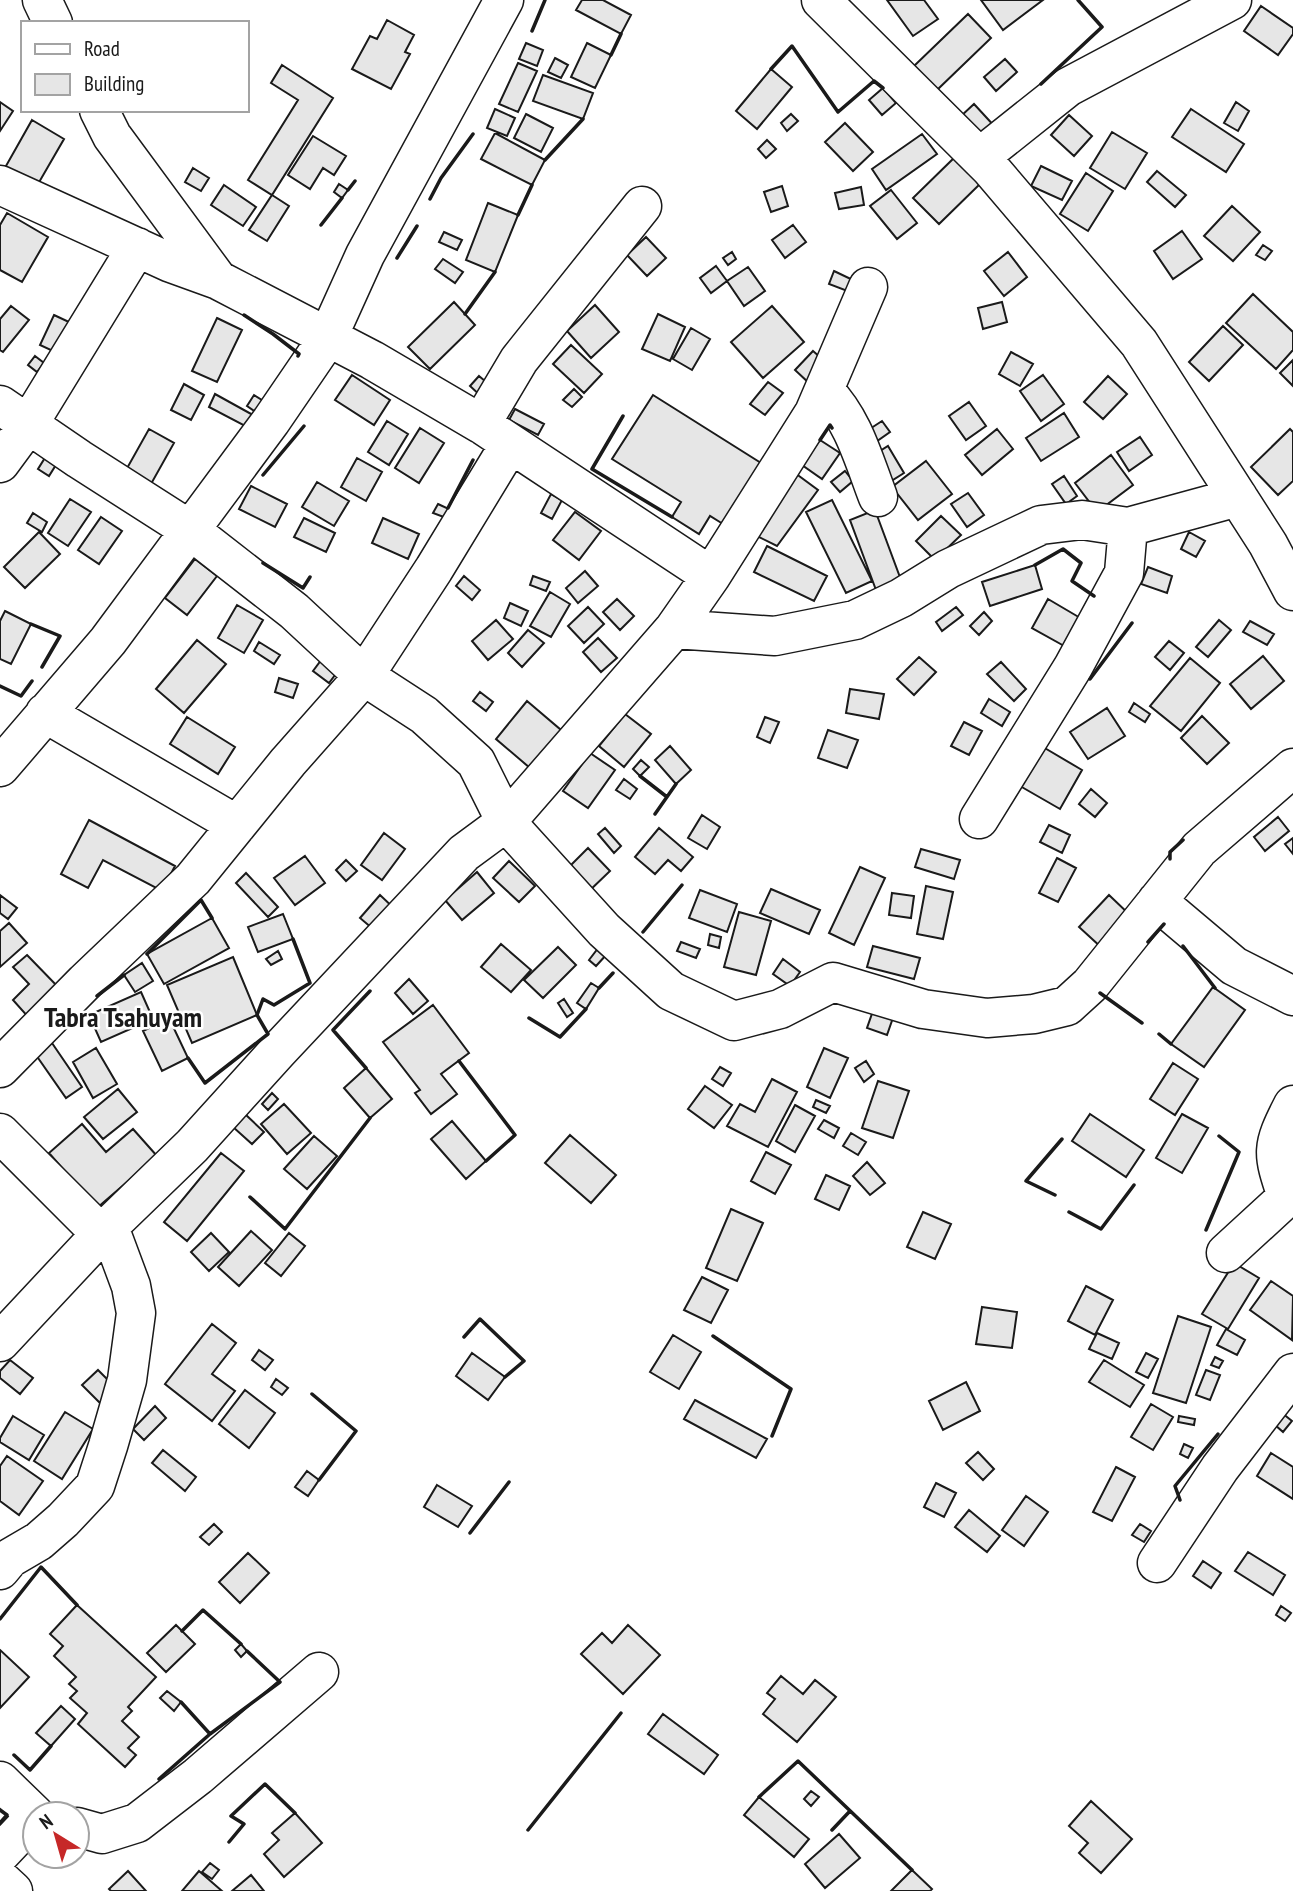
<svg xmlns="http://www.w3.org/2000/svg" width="1293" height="1891" viewBox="0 0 1293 1891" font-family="'PT Sans Narrow',sans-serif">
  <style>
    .building { fill: #e6e6e6; stroke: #1a1a1a; stroke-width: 2 }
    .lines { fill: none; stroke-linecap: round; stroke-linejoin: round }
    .minor-casing { stroke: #1a1a1a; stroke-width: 41 }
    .minor { stroke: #fff; stroke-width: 38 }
    .wall { stroke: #1a1a1a; stroke-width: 3.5 }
    .labels { text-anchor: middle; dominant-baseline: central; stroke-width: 5; stroke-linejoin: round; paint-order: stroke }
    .quarter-label { font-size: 28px; font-weight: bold; fill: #1a1a1a; stroke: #fff }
  </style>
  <rect width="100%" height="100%" fill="#fff"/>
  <path class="building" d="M 582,0 L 603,0 L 631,15 L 621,34 L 576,10 Z
    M 887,0 L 924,0 L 938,19 L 913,36 Z
    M 981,0 L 1043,0 L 1003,30 Z
    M 1261,6 L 1293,28 L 1293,34 L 1278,55 L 1244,31 Z
    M 968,14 L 991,38 L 937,90 L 914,66 Z
    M 387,20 L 414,35 L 405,52 L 410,54 L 391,89 L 352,69 L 370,36 L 377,39 Z
    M 526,43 L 543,50 L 537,66 L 519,59 Z
    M 587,43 L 611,55 L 595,88 L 571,77 Z
    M 555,58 L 568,65 L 561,78 L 548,72 Z
    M 1005,59 L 1017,72 L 996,91 L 984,77 Z
    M 518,63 L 537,71 L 518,112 L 499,104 Z
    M 282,65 L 333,98 L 272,195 L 248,180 L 298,100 L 271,83 Z
    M 771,69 L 792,87 L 757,129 L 736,111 Z
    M 543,75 L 593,93 L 583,119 L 533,101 Z
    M 883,88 L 896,103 L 882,115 L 869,100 Z
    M 0,102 L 13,111 L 0,131 Z
    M 1236,102 L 1249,111 L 1238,131 L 1224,123 Z
    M 974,104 L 997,129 L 983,141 L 961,116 Z
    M 495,109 L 515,118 L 507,136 L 487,128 Z
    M 1191,109 L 1244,144 L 1226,172 L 1172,137 Z
    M 526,114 L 553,128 L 541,152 L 514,138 Z
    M 791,114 L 798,121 L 787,131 L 781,123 Z
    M 1069,115 L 1092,136 L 1074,156 L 1051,135 Z
    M 32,120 L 64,139 L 34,191 L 2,173 Z
    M 845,123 L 873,152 L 853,171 L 825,142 Z
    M 1112,132 L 1147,153 L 1125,189 L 1090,168 Z
    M 495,133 L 545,160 L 532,185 L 481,159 Z
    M 922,134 L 937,154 L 886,190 L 872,169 Z
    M 313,136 L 346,156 L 334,175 L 323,168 L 310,189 L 288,175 Z
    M 767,140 L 776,149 L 766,158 L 758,149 Z
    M 956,156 L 982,182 L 939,224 L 913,198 Z
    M 1041,166 L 1072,181 L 1062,200 L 1031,186 Z
    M 193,168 L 209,178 L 201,191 L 185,182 Z
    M 1157,171 L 1186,195 L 1175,207 L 1147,182 Z
    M 1086,173 L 1113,191 L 1088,231 L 1060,214 Z
    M 339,184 L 348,190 L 342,198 L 334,192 Z
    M 224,185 L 256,207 L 243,226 L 211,205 Z
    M 782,186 L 788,206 L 771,212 L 764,192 Z
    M 861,187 L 864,205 L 839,209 L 835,193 Z
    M 891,190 L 917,223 L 897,239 L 870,206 Z
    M 272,195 L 289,206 L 267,241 L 249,230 Z
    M 488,203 L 518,215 L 495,272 L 466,260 Z
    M 1232,206 L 1260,232 L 1233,261 L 1204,236 Z
    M 7,213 L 48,237 L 22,282 L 0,270 L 0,225 Z
    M 793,225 L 806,242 L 785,258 L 772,240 Z
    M 1182,231 L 1202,259 L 1173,279 L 1154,251 Z
    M 444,232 L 462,240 L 457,250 L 439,242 Z
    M 646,237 L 666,258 L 647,276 L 627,255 Z
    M 1263,245 L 1272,251 L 1265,260 L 1256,255 Z
    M 732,252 L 736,259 L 728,265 L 723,258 Z
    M 1008,252 L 1027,277 L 1004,296 L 984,271 Z
    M 443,259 L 463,272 L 455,283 L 435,269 Z
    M 716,266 L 727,281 L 711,293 L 700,278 Z
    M 748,267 L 765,291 L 744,306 L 727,281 Z
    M 834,271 L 855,281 L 850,292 L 829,284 Z
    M 1253,294 L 1293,332 L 1293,350 L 1276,369 L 1226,323 Z
    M 454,302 L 475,325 L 430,369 L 408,347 Z
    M 1002,302 L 1007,322 L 983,329 L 978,308 Z
    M 595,305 L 619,332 L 591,358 L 567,331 Z
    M 11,306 L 29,320 L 3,352 L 0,350 L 0,319 Z
    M 772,306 L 804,342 L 763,378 L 731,342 Z
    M 658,314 L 685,327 L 670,361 L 642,349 Z
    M 54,315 L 69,322 L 55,352 L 40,345 Z
    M 217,318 L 242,330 L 217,382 L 192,371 Z
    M 1223,326 L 1243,345 L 1209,381 L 1189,362 Z
    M 691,328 L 710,339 L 692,370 L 673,359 Z
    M 571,345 L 602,374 L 584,393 L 553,364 Z
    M 813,351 L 828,364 L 809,383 L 795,370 Z
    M 1011,352 L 1033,364 L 1020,386 L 999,374 Z
    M 35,356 L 44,363 L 37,372 L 28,365 Z
    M 1293,360 L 1293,386 L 1280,373 Z
    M 352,375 L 390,400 L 374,425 L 335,400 Z
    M 1043,375 L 1064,404 L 1041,421 L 1020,391 Z
    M 479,376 L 492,387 L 483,398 L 470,386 Z
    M 1108,376 L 1127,394 L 1103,419 L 1084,402 Z
    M 768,382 L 783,393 L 765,415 L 750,404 Z
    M 184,384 L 204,395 L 191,420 L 171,410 Z
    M 574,389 L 582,397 L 572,407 L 563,400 Z
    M 215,394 L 253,415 L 247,427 L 209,407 Z
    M 254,395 L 270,405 L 263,417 L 247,406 Z
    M 653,395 L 761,463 L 723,524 L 710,516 L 699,534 L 672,517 L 681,502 L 612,459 Z
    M 969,402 L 986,426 L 966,440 L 949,416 Z
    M 515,409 L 544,424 L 538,435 L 509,420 Z
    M 1064,413 L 1079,437 L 1041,461 L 1026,438 Z
    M 387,421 L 408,434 L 389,465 L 368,452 Z
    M 882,421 L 890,432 L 870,446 L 862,434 Z
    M 420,428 L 444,443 L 419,483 L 395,468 Z
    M 149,429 L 174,443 L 151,484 L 126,470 Z
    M 997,429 L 1013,449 L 982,475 L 965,455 Z
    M 1290,429 L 1293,432 L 1293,481 L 1278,495 L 1251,467 Z
    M 1140,437 L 1152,455 L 1129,471 L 1117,452 Z
    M 820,440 L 840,453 L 822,479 L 802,465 Z
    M 888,446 L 904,473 L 888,483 L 872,456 Z
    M 48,453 L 59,460 L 49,476 L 38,469 Z
    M 1111,455 L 1133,485 L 1097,512 L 1075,483 Z
    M 357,458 L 382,472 L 366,501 L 341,487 Z
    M 926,461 L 952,494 L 918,520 L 892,487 Z
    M 845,471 L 853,481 L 840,492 L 831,482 Z
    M 795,473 L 818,490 L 777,546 L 753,534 Z
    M 1064,476 L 1077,496 L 1066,504 L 1052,484 Z
    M 317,482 L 349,501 L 334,526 L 302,507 Z
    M 251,486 L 287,504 L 275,527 L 239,509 Z
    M 968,493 L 984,515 L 967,527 L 951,504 Z
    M 551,494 L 562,500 L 552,519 L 541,513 Z
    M 70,499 L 91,512 L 68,546 L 48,533 Z
    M 832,500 L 872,581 L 846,593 L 806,512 Z
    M 438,504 L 453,511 L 449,519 L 433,513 Z
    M 875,510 L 901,580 L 876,590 L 850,520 Z
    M 575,512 L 601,531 L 579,560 L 553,540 Z
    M 33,513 L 47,522 L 42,532 L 27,523 Z
    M 941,516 L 961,535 L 935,560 L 916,541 Z
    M 101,517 L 122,531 L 99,564 L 78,550 Z
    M 304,518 L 335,533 L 326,552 L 294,537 Z
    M 383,518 L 419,534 L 408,559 L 372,543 Z
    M 39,532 L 60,554 L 25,588 L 4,567 Z
    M 1189,532 L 1205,541 L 1196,557 L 1181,549 Z
    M 767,546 L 827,576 L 814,601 L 754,572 Z
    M 195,559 L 217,576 L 187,615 L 165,598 Z
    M 1035,565 L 1042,589 L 990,606 L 982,582 Z
    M 1148,567 L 1172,576 L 1167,593 L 1141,584 Z
    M 585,571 L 598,586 L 578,603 L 566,588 Z
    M 464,576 L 480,590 L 472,600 L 456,586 Z
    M 533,576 L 550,582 L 546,591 L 530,585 Z
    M 550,592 L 570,604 L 551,637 L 530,626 Z
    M 617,599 L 634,616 L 620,630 L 603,612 Z
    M 1048,599 L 1082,619 L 1066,647 L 1032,628 Z
    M 510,603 L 528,611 L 521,626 L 504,618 Z
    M 237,605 L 263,620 L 244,653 L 218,638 Z
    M 588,607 L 604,624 L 584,643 L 568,626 Z
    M 956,607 L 963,615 L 942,631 L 936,622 Z
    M 5,611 L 31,624 L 11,664 L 0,659 L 0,621 Z
    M 984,612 L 992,621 L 979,635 L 970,626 Z
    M 496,620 L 513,639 L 488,660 L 472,641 Z
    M 1219,620 L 1231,630 L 1208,657 L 1196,647 Z
    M 1250,621 L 1274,634 L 1267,645 L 1243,632 Z
    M 528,630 L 544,643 L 522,667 L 508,653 Z
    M 598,638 L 617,658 L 601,672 L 583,652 Z
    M 197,640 L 226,664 L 184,713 L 156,689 Z
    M 1169,641 L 1184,653 L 1170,670 L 1155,657 Z
    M 259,642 L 280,655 L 274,664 L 254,651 Z
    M 1263,656 L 1284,681 L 1251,709 L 1230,684 Z
    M 919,657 L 936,672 L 914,695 L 897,679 Z
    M 1190,658 L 1220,683 L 1181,731 L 1150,706 Z
    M 322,659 L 338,671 L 329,683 L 313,671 Z
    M 1001,662 L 1026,689 L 1014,701 L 987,674 Z
    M 279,678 L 298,684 L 293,698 L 275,692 Z
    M 850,689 L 884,694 L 879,719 L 846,713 Z
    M 480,692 L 493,702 L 486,711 L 473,701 Z
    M 989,699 L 1010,712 L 1002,726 L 981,713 Z
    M 527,701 L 561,730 L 530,768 L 496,739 Z
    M 1134,703 L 1150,714 L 1145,722 L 1129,712 Z
    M 1107,708 L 1125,736 L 1088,759 L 1070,732 Z
    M 625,714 L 651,734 L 624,767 L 599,746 Z
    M 1202,716 L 1229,743 L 1207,764 L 1181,738 Z
    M 187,717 L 235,747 L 218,774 L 170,744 Z
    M 765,717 L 779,722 L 770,743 L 757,737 Z
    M 964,722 L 982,731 L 969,755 L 951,746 Z
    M 828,730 L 858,740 L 847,768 L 818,758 Z
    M 670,746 L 691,770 L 676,784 L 655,760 Z
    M 1043,747 L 1082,770 L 1060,809 L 1020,786 Z
    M 590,753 L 615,770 L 588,808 L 563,791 Z
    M 641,760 L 649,767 L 640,776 L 633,769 Z
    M 624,779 L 637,789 L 630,799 L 616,790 Z
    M 1091,789 L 1107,803 L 1095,817 L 1079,804 Z
    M 702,815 L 720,827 L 707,849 L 688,838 Z
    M 1278,817 L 1289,831 L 1265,851 L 1254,837 Z
    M 89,820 L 175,866 L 162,891 L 103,860 L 88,888 L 61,874 Z
    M 1049,825 L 1070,835 L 1062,853 L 1040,842 Z
    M 605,828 L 621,846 L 614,853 L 598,834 Z
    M 659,828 L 693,857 L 681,871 L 668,860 L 655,874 L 635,857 Z
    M 384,833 L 405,849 L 382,880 L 361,865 Z
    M 1293,838 L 1293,854 L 1285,844 Z
    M 588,848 L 610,871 L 587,893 L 565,871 Z
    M 921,849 L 960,860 L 954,879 L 915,867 Z
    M 305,856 L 325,883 L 295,905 L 274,878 Z
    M 1057,858 L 1076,868 L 1058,902 L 1039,893 Z
    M 346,860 L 357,871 L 346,881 L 336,870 Z
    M 509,861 L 535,886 L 519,902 L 493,878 Z
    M 860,867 L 885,878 L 854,945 L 829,933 Z
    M 477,872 L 494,893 L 462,920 L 445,900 Z
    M 246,873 L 278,907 L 268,917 L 236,883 Z
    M 926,886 L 953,892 L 943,939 L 917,934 Z
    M 771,889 L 820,910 L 809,934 L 760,913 Z
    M 700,890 L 737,904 L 727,932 L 689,918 Z
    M 892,893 L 914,896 L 911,918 L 889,915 Z
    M 0,895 L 17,908 L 8,919 L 0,913 Z
    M 380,895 L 398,912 L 379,934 L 360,918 Z
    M 1109,895 L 1131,916 L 1102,948 L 1079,927 Z
    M 739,912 L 771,921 L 756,975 L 724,967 Z
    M 283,914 L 293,939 L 258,952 L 248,927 Z
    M 212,918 L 229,948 L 164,984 L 147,954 Z
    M 9,923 L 27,943 L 0,967 L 0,931 Z
    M 710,934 L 721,937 L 719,948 L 708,945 Z
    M 681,942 L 700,949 L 696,958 L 677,951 Z
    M 501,944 L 531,970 L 511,992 L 481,967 Z
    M 873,946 L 920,958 L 914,979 L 867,967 Z
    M 558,947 L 576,965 L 543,998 L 524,980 Z
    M 599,947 L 607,954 L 596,966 L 589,960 Z
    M 278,951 L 282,959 L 271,965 L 266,959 Z
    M 27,955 L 61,990 L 30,1019 L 13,1000 L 29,984 L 13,967 Z
    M 233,957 L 257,1015 L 192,1043 L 167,985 Z
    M 783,959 L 800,972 L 790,986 L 773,974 Z
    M 142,963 L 153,981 L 135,992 L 124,975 Z
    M 409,979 L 428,1001 L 413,1014 L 395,993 Z
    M 591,983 L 599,988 L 586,1009 L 577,1003 Z
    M 1213,987 L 1245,1010 L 1204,1067 L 1171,1044 Z
    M 141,992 L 153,1019 L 101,1042 L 89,1015 Z
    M 564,999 L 573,1013 L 567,1017 L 558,1003 Z
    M 433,1005 L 469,1053 L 441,1074 L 457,1094 L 431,1114 L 415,1093 L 420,1090 L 383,1042 Z
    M 875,1005 L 895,1012 L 887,1035 L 867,1028 Z
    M 169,1018 L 188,1058 L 162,1071 L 143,1031 Z
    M 52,1043 L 82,1087 L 66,1098 L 36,1055 Z
    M 96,1048 L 117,1084 L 93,1098 L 73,1062 Z
    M 824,1048 L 848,1058 L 830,1098 L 807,1087 Z
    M 866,1061 L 874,1074 L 864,1082 L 855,1068 Z
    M 1173,1063 L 1198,1079 L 1175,1115 L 1150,1099 Z
    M 720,1067 L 731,1073 L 723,1086 L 712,1079 Z
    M 366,1068 L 392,1099 L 370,1118 L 344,1088 Z
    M 772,1079 L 797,1092 L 768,1147 L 727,1126 L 740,1104 L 755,1112 Z
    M 878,1081 L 909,1091 L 893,1138 L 862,1128 Z
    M 705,1086 L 732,1105 L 714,1128 L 688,1109 Z
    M 118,1089 L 137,1112 L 103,1139 L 84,1117 Z
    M 272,1093 L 278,1099 L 268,1110 L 262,1104 Z
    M 816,1100 L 830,1106 L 826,1113 L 813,1107 Z
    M 284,1104 L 311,1133 L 287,1154 L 261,1124 Z
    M 795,1105 L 815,1116 L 795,1152 L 776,1141 Z
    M 245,1114 L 264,1132 L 252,1144 L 233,1127 Z
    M 1090,1114 L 1144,1150 L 1126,1177 L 1072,1141 Z
    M 1182,1114 L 1208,1128 L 1182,1173 L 1156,1158 Z
    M 824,1120 L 839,1128 L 834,1138 L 818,1129 Z
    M 452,1121 L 486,1161 L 466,1179 L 431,1139 Z
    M 82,1124 L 106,1152 L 133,1129 L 157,1156 L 97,1208 L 49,1153 Z
    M 851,1133 L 866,1142 L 858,1155 L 843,1146 Z
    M 570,1135 L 616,1175 L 591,1203 L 545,1163 Z
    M 314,1136 L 337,1156 L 307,1189 L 284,1169 Z
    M 766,1152 L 791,1165 L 775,1194 L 751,1181 Z
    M 221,1153 L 244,1171 L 187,1241 L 164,1222 Z
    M 867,1162 L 885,1183 L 870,1195 L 853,1176 Z
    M 826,1175 L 850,1186 L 839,1210 L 815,1199 Z
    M 731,1209 L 763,1223 L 737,1281 L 706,1268 Z
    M 923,1212 L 951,1224 L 935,1259 L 907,1247 Z
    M 251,1231 L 272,1250 L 239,1286 L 218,1267 Z
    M 211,1233 L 229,1252 L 209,1271 L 191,1252 Z
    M 289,1233 L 305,1246 L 281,1276 L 265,1263 Z
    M 1234,1263 L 1259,1278 L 1228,1329 L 1202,1314 Z
    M 702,1277 L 728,1290 L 711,1323 L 684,1310 Z
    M 1271,1281 L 1293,1296 L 1292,1340 L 1250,1310 Z
    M 1086,1286 L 1113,1300 L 1095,1335 L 1068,1321 Z
    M 982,1307 L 1017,1312 L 1012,1348 L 976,1344 Z
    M 1178,1316 L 1211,1327 L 1186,1403 L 1153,1393 Z
    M 212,1324 L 236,1343 L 212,1374 L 235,1391 L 212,1421 L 165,1384 Z
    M 1226,1329 L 1245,1340 L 1237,1355 L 1217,1345 Z
    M 1097,1333 L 1119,1343 L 1112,1359 L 1089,1349 Z
    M 673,1335 L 701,1352 L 679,1389 L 650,1372 Z
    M 259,1350 L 273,1360 L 265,1370 L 252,1360 Z
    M 472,1353 L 505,1377 L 488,1400 L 456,1376 Z
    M 1146,1353 L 1158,1359 L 1148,1378 L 1136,1372 Z
    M 1215,1357 L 1223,1361 L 1219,1368 L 1211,1365 Z
    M 10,1360 L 33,1378 L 20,1394 L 0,1378 L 0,1371 Z
    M 1104,1360 L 1144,1385 L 1130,1407 L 1089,1382 Z
    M 98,1370 L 118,1390 L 103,1406 L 82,1385 Z
    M 1206,1370 L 1220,1375 L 1210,1400 L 1196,1395 Z
    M 276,1379 L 288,1388 L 282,1395 L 271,1387 Z
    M 966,1382 L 980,1411 L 943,1430 L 929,1401 Z
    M 245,1390 L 275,1413 L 249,1448 L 219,1424 Z
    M 695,1400 L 767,1439 L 756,1458 L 684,1419 Z
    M 1151,1404 L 1173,1417 L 1153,1450 L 1131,1437 Z
    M 155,1406 L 166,1418 L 144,1440 L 133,1429 Z
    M 65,1412 L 93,1429 L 62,1479 L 34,1461 Z
    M 1282,1413 L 1292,1421 L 1283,1432 L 1274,1424 Z
    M 13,1416 L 44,1435 L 29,1460 L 0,1442 L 0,1438 Z
    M 1179,1416 L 1195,1419 L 1194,1425 L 1178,1422 Z
    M 1184,1444 L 1193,1448 L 1188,1458 L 1180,1454 Z
    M 163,1450 L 196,1477 L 185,1491 L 152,1463 Z
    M 978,1452 L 994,1469 L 983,1480 L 966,1463 Z
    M 1271,1453 L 1293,1467 L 1293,1499 L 1257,1476 Z
    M 7,1456 L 43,1481 L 19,1515 L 0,1501 L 0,1466 Z
    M 1116,1467 L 1135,1477 L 1112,1521 L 1093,1512 Z
    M 307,1471 L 319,1480 L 308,1496 L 295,1487 Z
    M 936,1483 L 956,1493 L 944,1517 L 924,1507 Z
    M 437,1485 L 472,1506 L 458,1527 L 424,1507 Z
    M 1026,1496 L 1048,1512 L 1024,1546 L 1002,1530 Z
    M 969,1510 L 1000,1536 L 987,1552 L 955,1527 Z
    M 214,1524 L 222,1532 L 209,1545 L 200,1537 Z
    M 1140,1524 L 1151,1531 L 1144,1542 L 1132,1535 Z
    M 1248,1552 L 1285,1575 L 1273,1595 L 1235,1571 Z
    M 248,1553 L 269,1573 L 240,1603 L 219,1582 Z
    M 1203,1561 L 1221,1573 L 1211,1588 L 1193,1576 Z
    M 77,1605 L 156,1677 L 128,1707 L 132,1711 L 122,1721 L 139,1737 L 128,1748 L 136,1755 L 125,1767 L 78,1724 L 87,1713 L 70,1698 L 77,1691 L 69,1684 L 76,1677 L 54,1656 L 63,1646 L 50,1634 Z
    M 1281,1606 L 1291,1613 L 1285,1621 L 1276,1615 Z
    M 176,1625 L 195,1644 L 166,1672 L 147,1653 Z
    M 628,1625 L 660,1655 L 623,1694 L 581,1654 L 602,1633 L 612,1643 Z
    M 241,1644 L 247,1651 L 241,1657 L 235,1650 Z
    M 0,1650 L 29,1677 L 0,1708 Z
    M 781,1676 L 803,1694 L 815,1680 L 836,1697 L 797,1742 L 763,1714 L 775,1699 L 767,1693 Z
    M 167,1691 L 181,1702 L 174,1711 L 160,1698 Z
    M 61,1706 L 75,1719 L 51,1746 L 36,1733 Z
    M 663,1714 L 718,1755 L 704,1774 L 648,1734 Z
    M 811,1791 L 819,1797 L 811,1806 L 804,1799 Z
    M 759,1797 L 809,1839 L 794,1857 L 744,1815 Z
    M 1091,1801 L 1132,1839 L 1101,1873 L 1079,1853 L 1088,1843 L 1069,1826 Z
    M 295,1813 L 322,1843 L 284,1877 L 264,1854 L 279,1840 L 272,1833 Z
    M 839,1834 L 860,1858 L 825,1888 L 805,1864 Z
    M 210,1863 L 219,1870 L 212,1879 L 202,1872 Z
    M 912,1870 L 932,1889 L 930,1891 L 891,1891 Z
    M 128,1871 L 146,1891 L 111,1891 L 109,1889 Z
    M 199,1871 L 222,1891 L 182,1891 Z
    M 251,1875 L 264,1891 L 232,1891 Z"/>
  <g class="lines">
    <defs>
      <path id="minor" d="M 42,0 L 53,23
        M 821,0 L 990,168 L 1139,343 L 1268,544 L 1293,591
        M 99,110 L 112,136 L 218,280
        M 980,157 L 1068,87 L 1232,0
        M 0,185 L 171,263 L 218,280 L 372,360 L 481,424 L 711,576
        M 824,390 C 854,421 863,458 878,497
        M 0,405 L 79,459 L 190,530 L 294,611 L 364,676 L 424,715 L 476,762 L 506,822 L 604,930 L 671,991 L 734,1021 L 780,1009 L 833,982 L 923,1009 L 987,1018 L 1034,1014 L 1067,1006 L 1090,985 L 1199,849 L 1293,768
        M 481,424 L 519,360 L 642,206
        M 0,463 L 28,425 L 137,247
        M 674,629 L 775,636 L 855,620 L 901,598 L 948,569 L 1041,525 L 1082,520 L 1128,527 L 1238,497
        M 45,713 L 237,825
        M 0,767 L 108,641 L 271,421 L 327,339 L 365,255 L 504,0
        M 979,819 L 1073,667 L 1124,573 L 1128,527
        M 1157,901 L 1234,966 L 1293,996
        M 0,1068 L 85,982 L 193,879 L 288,762 L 364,676 L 434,569 L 510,444
        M 0,1133 L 101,1234
        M 1226,1253 L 1287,1197 C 1272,1152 1271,1148 1293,1105
        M 0,1342 L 101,1234 L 192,1146 L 278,1051 L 464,853 L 506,822 L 674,629 L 711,576 L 814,413 L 868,287
        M 1157,1563 L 1220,1468 L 1293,1373
        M 0,1570 L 10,1558 L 39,1541 L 63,1520 L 95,1486 L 108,1446 L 127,1380 L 136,1313 L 131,1286 L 109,1227
        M 0,1781 L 35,1815
        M 77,1827 L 102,1834 L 137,1823 L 198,1776 L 319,1672
        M 0,1854 L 35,1817
        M 0,1879 L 13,1891"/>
    </defs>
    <use href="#minor" class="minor-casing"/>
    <use href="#minor" class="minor"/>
    <path class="wall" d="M 532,31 L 545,0
      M 611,55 L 621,34
      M 771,69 L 792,46 L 838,112 L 874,81 L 883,88
      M 1041,84 L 1102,27 L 1078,0
      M 545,160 L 583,119
      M 348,190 L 355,181
      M 430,199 L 441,178 L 473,134
      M 518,215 L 532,185
      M 321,225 L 342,198
      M 397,258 L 417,226
      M 465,314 L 495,272
      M 244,315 L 273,334 L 299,354 L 298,356
      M 623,416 L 592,469 L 672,517
      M 820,440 L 830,425 L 832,428
      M 263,475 L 304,426
      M 448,508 L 473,460
      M 263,563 L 303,588 L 310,577
      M 1035,565 L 1063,549 L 1081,563 L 1072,581 L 1094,596
      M 31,624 L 60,636 L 42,667
      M 1090,679 L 1132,623
      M 0,686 L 21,696 L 32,681
      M 640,776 L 667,797
      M 655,814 L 676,784
      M 1170,859 L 1170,852 L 1183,840
      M 643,932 L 682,885
      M 1148,942 L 1164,924
      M 1183,946 L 1215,988
      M 147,954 L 201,900 L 212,918
      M 599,988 L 613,973
      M 1100,993 L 1142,1023
      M 97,996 L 124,975
      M 529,1018 L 560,1037 L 586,1009
      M 1159,1034 L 1171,1044
      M 188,1058 L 205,1083 L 268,1034 L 257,1015 L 263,999 L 274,1005 L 310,983 L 293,939
      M 459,1061 L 515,1135 L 486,1161
      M 366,1068 L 333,1030 L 370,991
      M 1055,1195 L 1026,1181 L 1062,1139
      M 250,1197 L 285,1229 L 370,1118
      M 1069,1212 L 1101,1229 L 1134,1185
      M 1206,1230 L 1239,1152 L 1219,1136
      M 713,1336 L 791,1389 L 772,1436
      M 464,1337 L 480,1319 L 524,1361 L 505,1377
      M 312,1394 L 356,1431 L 319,1480
      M 1180,1500 L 1175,1486 L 1218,1434
      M 470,1533 L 509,1482
      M 0,1619 L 41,1567 L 77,1605
      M 182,1631 L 203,1610 L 241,1644
      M 181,1702 L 210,1734
      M 14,1755 L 30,1770 L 51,1746
      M 159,1779 L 210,1734 L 280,1682 L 247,1651
      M 759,1797 L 798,1761 L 912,1870
      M 0,1810 L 7,1815 L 0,1823
      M 528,1830 L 621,1713
      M 832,1830 L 850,1811
      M 229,1842 L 244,1824 L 231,1816 L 265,1784 L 295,1813"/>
  </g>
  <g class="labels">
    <g class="quarter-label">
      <text x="123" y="1016">Tabra Tsahuyam</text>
    </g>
  </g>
  <rect x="21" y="21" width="228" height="91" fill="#ffffff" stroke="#a3a3a3" stroke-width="2"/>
  <rect x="35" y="44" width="35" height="10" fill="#ffffff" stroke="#a3a3a3" stroke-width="2"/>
  <text x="84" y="56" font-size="21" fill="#1a1a1a">Road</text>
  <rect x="35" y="74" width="35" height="21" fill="#e6e6e6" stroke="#a3a3a3" stroke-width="2"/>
  <text x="84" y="91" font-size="21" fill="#1a1a1a">Building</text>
  <g transform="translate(56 1835) rotate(323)"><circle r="33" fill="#ffffff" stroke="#a3a3a3" stroke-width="2"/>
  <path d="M0-5L12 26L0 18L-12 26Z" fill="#c62828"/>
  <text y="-10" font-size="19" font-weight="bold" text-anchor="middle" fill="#1a1a1a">N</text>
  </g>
</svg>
